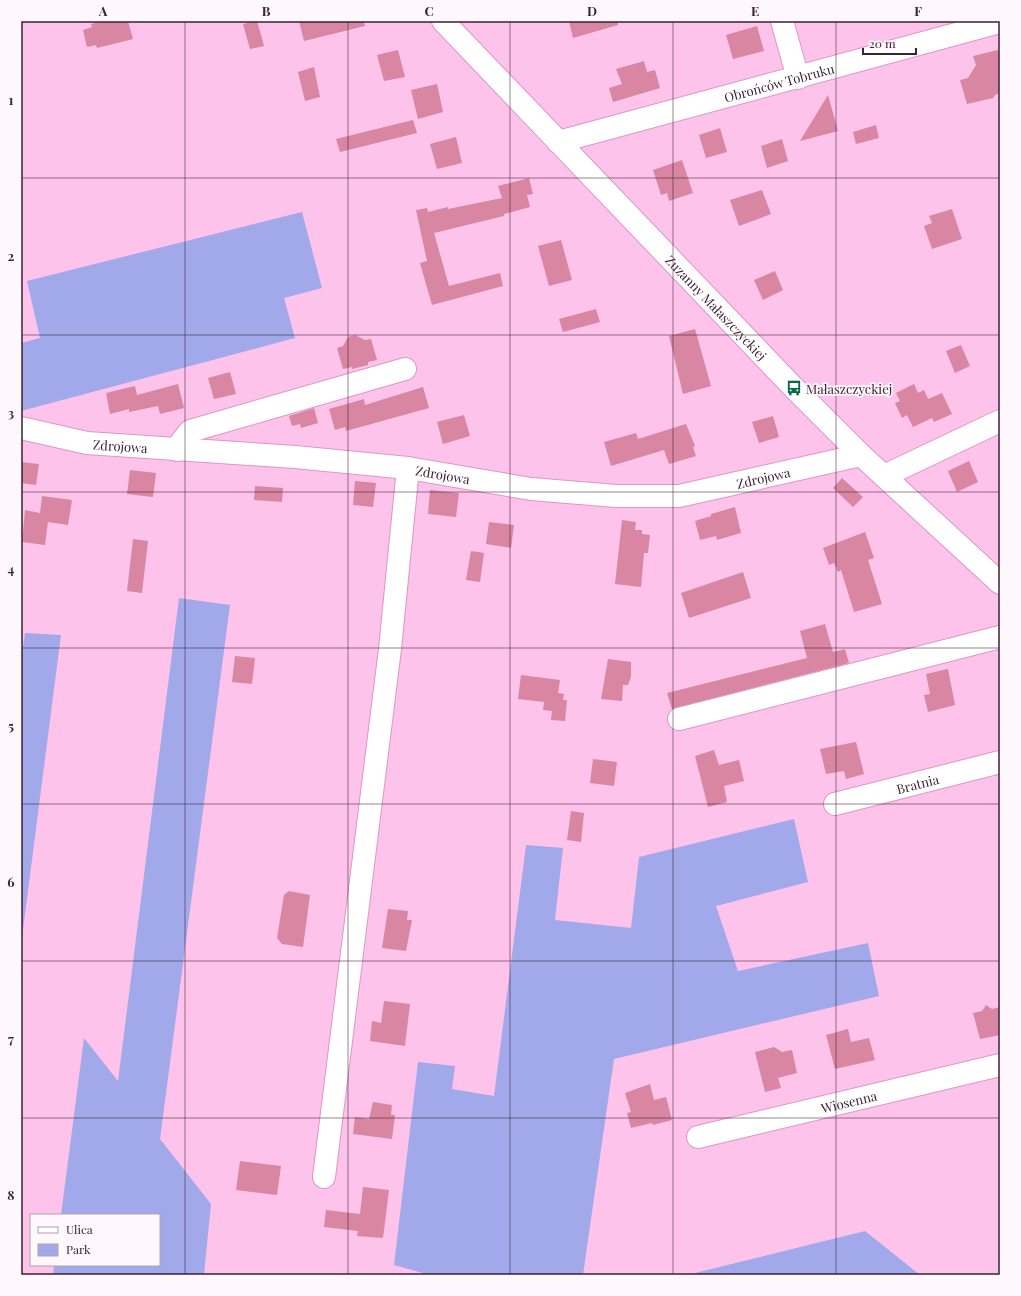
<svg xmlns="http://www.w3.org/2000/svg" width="1021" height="1296" viewBox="0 0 1021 1296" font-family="'Playfair Display',serif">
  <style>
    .green { fill: #a1a9ea }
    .building { fill: #d886a1 }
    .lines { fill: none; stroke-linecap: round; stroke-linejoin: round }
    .minor-casing { stroke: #dd96c7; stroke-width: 24 }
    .minor { stroke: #fff; stroke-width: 22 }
    .grid { fill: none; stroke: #3d2135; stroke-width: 1; stroke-opacity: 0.55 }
    .labels { text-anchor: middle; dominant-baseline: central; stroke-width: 3.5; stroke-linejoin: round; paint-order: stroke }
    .street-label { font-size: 13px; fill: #3d2135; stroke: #fef7fc }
    .poi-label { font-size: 13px; fill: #3d2135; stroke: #fef7fc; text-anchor: start }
    .neatline { fill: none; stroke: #3d2135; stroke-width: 1.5 }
    .grid-label { font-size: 13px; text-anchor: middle; font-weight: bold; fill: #3d2135 }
  </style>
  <rect width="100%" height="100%" fill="#fec3eb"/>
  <path class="green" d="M 302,212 L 322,288 L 284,298 L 295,338 L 21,411 L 21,343 L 40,338 L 27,281 Z
    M 179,598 L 230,605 L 160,1139 L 211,1204 L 204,1275 L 53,1275 L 54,1265 L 159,1265 L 159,1215 L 61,1215 L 84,1038 L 118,1081 Z
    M 25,633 L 61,635 L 21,945 L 21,660 Z
    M 794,819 L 808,882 L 716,906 L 738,971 L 868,943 L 879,996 L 614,1059 L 583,1275 L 430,1275 L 394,1265 L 418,1062 L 455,1066 L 452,1089 L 494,1096 L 526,845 L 563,848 L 555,920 L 631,928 L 639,857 Z
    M 865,1231 L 920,1275 L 687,1275 Z"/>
  <path class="building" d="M 104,21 L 128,21 L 133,39 L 97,48 L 96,45 L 87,47 L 83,30 L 92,27 L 91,24 Z
    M 257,21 L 264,46 L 250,49 L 243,24 Z
    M 299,21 L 364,21 L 365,26 L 304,41 Z
    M 569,21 L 618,21 L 618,25 L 573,38 Z
    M 757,26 L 764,51 L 733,59 L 726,35 Z
    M 398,50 L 405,77 L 384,81 L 377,55 Z
    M 998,50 L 1000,57 L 1000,93 L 995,95 L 993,98 L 967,104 L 960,80 L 968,78 L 976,65 L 973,56 Z
    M 644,61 L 647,72 L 655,70 L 660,88 L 613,102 L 609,88 L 622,84 L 616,69 Z
    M 314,67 L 320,97 L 305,101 L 298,72 Z
    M 437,84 L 443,112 L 418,119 L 411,90 Z
    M 828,95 L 838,131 L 800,141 Z
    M 413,120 L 417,133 L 340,152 L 336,139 Z
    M 876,125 L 879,138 L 856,144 L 853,132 Z
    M 720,128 L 727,152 L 706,158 L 699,135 Z
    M 456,137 L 462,163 L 437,169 L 430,144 Z
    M 782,139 L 788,161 L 767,168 L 761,146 Z
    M 682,160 L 693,193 L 669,201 L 667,193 L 661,195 L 653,170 Z
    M 529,178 L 533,194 L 527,195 L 530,207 L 504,214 L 504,216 L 434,233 L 449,286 L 500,273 L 503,286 L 432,305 L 420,263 L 427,261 L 416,210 L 427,208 L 428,212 L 448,207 L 448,209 L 502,198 L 498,186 Z
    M 762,190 L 771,214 L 739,226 L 730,200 Z
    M 952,209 L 962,239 L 932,249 L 924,226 L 932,223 L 929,216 Z
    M 561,240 L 572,280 L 549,286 L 538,246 Z
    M 775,271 L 783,290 L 763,300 L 754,280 Z
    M 596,309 L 600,322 L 563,332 L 559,319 Z
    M 695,329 L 711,386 L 683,394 L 669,336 Z
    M 355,335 L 365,340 L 371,339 L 377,360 L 368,362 L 368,365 L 352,369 L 352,367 L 343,369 L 337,348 L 343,346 L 348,337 Z
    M 961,345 L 970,366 L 955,373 L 946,351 Z
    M 230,372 L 236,394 L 214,399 L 208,378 Z
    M 178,384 L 184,408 L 160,414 L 158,406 L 129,412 L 129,409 L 110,414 L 106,393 L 135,386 L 137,395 Z
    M 914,384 L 918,393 L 924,390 L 928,399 L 942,393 L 952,414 L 934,422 L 932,418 L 913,427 L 907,415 L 902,418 L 895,403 L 900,401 L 896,393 Z
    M 423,387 L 429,408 L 346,431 L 345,427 L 335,430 L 329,409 L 364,399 L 365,405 Z
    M 314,408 L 318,423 L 301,428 L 300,424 L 292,426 L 289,416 Z
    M 464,415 L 470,436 L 443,444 L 437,422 Z
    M 773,416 L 779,437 L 759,443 L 752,422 Z
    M 686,424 L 695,446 L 693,447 L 696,456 L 669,464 L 664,450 L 611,466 L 604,442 L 636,433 L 638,439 Z
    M 969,461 L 978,482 L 957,492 L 948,471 Z
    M 21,462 L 39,464 L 36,485 L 21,483 Z
    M 130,470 L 156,473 L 153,497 L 127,494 Z
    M 842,478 L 863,497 L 853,507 L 833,488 Z
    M 355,481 L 376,483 L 373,507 L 353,505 Z
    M 255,486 L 283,488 L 282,502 L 254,500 Z
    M 430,490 L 459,493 L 456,517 L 428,514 Z
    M 42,496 L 72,500 L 68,525 L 48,522 L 45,545 L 22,542 L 25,510 L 40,513 Z
    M 735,507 L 741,533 L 717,540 L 716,536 L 700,540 L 695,521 L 711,516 L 711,514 Z
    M 622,520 L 636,522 L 635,530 L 642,530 L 642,534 L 650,535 L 648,553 L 644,553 L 641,587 L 615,584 Z
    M 489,522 L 514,525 L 511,548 L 486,544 Z
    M 865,532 L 874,558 L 868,560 L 882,604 L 854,612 L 841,570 L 838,572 L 834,563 L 829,565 L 823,548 Z
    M 133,539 L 148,541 L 142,593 L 127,591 Z
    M 471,551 L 484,553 L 480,582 L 466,580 Z
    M 743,572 L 751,598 L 689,618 L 681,593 Z
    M 825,624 L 833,652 L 845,649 L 849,663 L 672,709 L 667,693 L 807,658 L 800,631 Z
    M 235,656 L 255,658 L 252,684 L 232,682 Z
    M 608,659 L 631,662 L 631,677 L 628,685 L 623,685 L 622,701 L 601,699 Z
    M 948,669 L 955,705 L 928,712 L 924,695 L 930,694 L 926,674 Z
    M 521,675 L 560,680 L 558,693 L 564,694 L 563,700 L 567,700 L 565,721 L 551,720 L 552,711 L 543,710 L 544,702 L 518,699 Z
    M 856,742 L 864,774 L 846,779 L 844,771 L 826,774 L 820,749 Z
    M 714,750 L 719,765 L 739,760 L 744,781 L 724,786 L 727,802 L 708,807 L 695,756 Z
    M 593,759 L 617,762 L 614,786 L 590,783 Z
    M 571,811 L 584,813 L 581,842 L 567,840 Z
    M 289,891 L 310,895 L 303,947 L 282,944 L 277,938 L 284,895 Z
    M 388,909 L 408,911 L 407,920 L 412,920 L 406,951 L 382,948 Z
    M 384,1001 L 410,1004 L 405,1046 L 370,1041 L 372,1021 L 381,1023 Z
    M 986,1005 L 992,1009 L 1000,1007 L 1000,1035 L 980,1039 L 973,1013 L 982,1011 Z
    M 848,1029 L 851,1042 L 869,1038 L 875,1060 L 835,1069 L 826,1035 Z
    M 774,1047 L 782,1052 L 792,1050 L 797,1073 L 778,1078 L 781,1088 L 765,1092 L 755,1052 Z
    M 650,1084 L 654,1100 L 666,1097 L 672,1120 L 653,1125 L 652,1123 L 631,1128 L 627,1113 L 631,1112 L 625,1093 Z
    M 373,1102 L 392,1105 L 391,1115 L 395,1115 L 392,1139 L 353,1134 L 355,1117 L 369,1119 Z
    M 240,1161 L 281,1166 L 277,1195 L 236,1190 Z
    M 363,1187 L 389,1190 L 383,1238 L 357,1236 L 358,1231 L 324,1227 L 326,1210 L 360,1214 Z"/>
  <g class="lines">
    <defs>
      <g id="minor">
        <path id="s1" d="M 443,21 L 794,388 L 861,455 L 1000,583"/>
        <path d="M 782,21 L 798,78"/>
        <path id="s2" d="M 558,142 L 1000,22"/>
        <path id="s3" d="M 21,428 L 87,443 L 295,457 L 408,468 L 531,489 L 616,496 L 679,496 L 861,455"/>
        <path d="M 177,450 L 182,441 L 190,431 L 405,369"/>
        <path d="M 884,476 L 1000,421"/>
        <path d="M 679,719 L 1000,637"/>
        <path id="s4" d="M 835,804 L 1000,762"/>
        <path id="s5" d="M 698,1137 L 1000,1065"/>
        <path d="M 324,1177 L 390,649 L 408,468"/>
      </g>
    </defs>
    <use href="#minor" class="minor-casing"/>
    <use href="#minor" class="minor"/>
  </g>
  <path class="grid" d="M 185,21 L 185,1275M 348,21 L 348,1275M 510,21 L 510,1275M 673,21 L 673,1275M 836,21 L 836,1275M 21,178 L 1000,178M 21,335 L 1000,335M 21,492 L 1000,492M 21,648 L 1000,648M 21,804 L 1000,804M 21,961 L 1000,961M 21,1118 L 1000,1118"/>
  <defs>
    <symbol id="bus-bare" viewBox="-9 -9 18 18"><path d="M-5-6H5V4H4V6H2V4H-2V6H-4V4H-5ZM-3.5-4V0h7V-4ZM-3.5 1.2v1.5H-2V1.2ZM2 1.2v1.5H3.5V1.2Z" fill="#026c43" stroke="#fef7fc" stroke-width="2.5" paint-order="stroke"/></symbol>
  </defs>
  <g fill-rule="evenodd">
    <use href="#bus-bare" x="783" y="377" width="22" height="22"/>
  </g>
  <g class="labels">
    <g class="street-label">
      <text stroke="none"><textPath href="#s2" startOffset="229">Obrońców Tobruku</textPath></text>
      <text stroke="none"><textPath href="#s1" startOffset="396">Zuzanny Małaszczyckiej</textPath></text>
      <text stroke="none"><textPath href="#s3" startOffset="101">Zdrojowa</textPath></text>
      <text stroke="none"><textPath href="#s3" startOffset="425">Zdrojowa</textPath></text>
      <text stroke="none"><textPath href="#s3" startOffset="749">Zdrojowa</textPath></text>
      <text stroke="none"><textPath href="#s4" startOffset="85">Bratnia</textPath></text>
      <text stroke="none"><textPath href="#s5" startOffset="155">Wiosenna</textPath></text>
    </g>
    <g class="poi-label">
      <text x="806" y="388">Małaszczyckiej</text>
    </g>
  </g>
  <rect width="1021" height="1296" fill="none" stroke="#fef7fc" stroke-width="44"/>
  <rect x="30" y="1214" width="130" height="52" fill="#fef7fc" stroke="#b1a1ac"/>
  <rect x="38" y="1227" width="20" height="6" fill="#ffffff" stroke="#b1a1ac"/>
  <text x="66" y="1234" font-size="12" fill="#3d2135">Ulica</text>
  <rect x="38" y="1244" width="20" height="12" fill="#a1a9ea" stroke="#b1a1ac"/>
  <text x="66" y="1254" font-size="12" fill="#3d2135">Park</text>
  <path d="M863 48v6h53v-6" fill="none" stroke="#3d2135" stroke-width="2"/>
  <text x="869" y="48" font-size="12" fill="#3d2135" stroke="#fef7fc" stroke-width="3" paint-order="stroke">20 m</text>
  <rect x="22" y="22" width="977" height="1252" class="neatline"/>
  <g class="grid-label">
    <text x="103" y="16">A</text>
    <text x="266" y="16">B</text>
    <text x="429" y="16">C</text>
    <text x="592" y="16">D</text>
    <text x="755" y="16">E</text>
    <text x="918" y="16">F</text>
    <text x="11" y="105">1</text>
    <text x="11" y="261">2</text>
    <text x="11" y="418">3</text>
    <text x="11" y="574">4</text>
    <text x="11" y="731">5</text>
    <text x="11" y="887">6</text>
    <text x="11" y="1044">7</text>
    <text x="11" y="1200">8</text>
  </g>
</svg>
